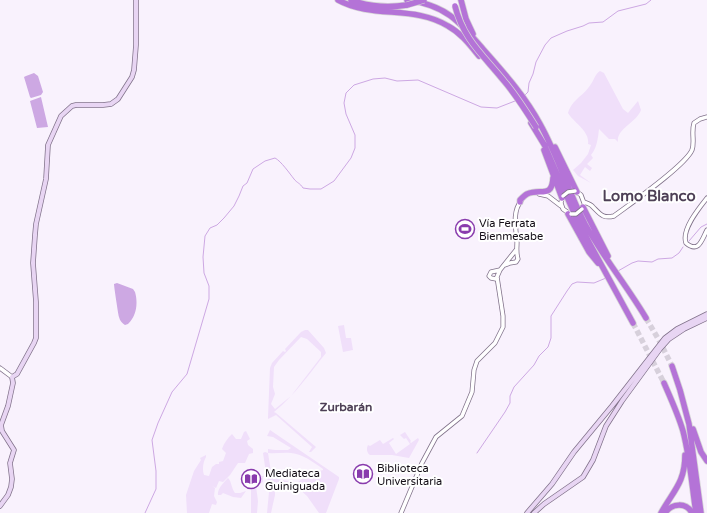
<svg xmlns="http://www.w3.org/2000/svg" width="707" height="513" viewBox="0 0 707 513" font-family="'Varela Round',sans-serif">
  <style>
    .green { fill: #f0dffa; fill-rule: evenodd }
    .water { fill: #cda8e3 }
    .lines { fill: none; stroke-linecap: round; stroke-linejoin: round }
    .stream { stroke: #cda8e3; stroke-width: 1 }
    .motorway-tunnel { stroke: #d7d0db; stroke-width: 5.5; stroke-dasharray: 5.5 3; stroke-linecap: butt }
    .tertiary-casing { stroke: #81728a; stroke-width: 5 }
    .secondary-casing { stroke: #81728a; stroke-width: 5.5 }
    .motorway-casing { stroke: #d5d4d5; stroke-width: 7 }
    .tertiary { stroke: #fff; stroke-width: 3.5 }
    .secondary { stroke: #e8d5f3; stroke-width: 4 }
    .motorway { stroke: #b473d7; stroke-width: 5.5 }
    .tertiary-bridge-casing { stroke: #81728a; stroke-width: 5; stroke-linecap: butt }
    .motorway-bridge-casing { stroke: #d5d4d5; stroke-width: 7; stroke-linecap: butt }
    .tertiary-bridge { stroke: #fff; stroke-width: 3.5 }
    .motorway-bridge { stroke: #b473d7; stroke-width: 5.5 }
    .labels { text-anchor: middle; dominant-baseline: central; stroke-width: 4; stroke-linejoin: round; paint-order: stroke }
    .poi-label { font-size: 11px; fill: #150f18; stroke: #fff; text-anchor: start }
    .neighbourhood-label { font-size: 12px; font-weight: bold; fill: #4e4056; stroke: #fff }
    .district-label { font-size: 15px; font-weight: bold; fill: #4e4056; stroke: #fff }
  </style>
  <rect width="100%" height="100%" fill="#f9f2fd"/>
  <path class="green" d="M 600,71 L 604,73 L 623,109 L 628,113 L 638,101 L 641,110 C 637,122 616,129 618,142 L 615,139 L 609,139 L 599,129 C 598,138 597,148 591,155 L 593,158 L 587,164 L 592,168 L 590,171 L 585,167 L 580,175 L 591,183 L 578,176 L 573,170 L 581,163 L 588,154 L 591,145 L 588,144 C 590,131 574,123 568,113 C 573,98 583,97 591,84 C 594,80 595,74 600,71 Z
    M 344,325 L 346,338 L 351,338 L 353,350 L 343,352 L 338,326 Z
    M 305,330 L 308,330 L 324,348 L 326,353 C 309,374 295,395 274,412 L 276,413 L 316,447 L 311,452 L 309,452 L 312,447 L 276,415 L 268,419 L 268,417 L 270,368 L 272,363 L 283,351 L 285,352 L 286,351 L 285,349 L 301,332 ZM 301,337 L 307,339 L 321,352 L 321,357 L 291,396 L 275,409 L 271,404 L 275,394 L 273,387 L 274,367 L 279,360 Z
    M 270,430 L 339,477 L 339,479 L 326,513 L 319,513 L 307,496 L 297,487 L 276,483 L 275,485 L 275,495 L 271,513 L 267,513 L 269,492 L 267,474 L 263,477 L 263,482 L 258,484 L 256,476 L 264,476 L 266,473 L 263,453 L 265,452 L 268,453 L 268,449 L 275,450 L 288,450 L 291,448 L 273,437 L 267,436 ZM 268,453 C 276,454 283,452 291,453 C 303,454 313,462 323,469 L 323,470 L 308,474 L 297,483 L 272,478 Z
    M 246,431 L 250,439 L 247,441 L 248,445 L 253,449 L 253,453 L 249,454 L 245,463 L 238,463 L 230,475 L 223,482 L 219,481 L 216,488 L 212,486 L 215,488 L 214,496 L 217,502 L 216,505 L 212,504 L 209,513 L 187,513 L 186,495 L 194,471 L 201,460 L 200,458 L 206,455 L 206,457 C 203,462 202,470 204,475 L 209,476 L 212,467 L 216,464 L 219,464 L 219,462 L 223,461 L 226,453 L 222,449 C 224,443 227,439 232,434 L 236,439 L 241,439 L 244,432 Z
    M 405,432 L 411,441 L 410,442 L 411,443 L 418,438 L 419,440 L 409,458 L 392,455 L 370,455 C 367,453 366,449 368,445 L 370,446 L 380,440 L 383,444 L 393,438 L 394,439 L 389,443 L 396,454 L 410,444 L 406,438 L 404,439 L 400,435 Z
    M 228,478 C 232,482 231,488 235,493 L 240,493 L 246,491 L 241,498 L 233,497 L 223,493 L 221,495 L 218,495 C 217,489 224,482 228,478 Z
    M 251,485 L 256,486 L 258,501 L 257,513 L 251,513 Z"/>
  <path class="water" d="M 34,73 L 38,76 L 43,92 L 41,95 L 31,98 L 30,97 L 24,77 L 26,76 Z
    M 41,97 L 48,127 L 37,128 L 30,101 Z
    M 117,283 L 133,289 L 135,292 C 138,302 137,316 128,324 L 125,325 C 122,323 120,321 119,317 C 118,313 114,286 114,284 Z"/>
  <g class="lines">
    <path class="stream" d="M 525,95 L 528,92 L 529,83 L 533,74 L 536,62 L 545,45 L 551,38 L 567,31 L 583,26 L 589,23 L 603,22 L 618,11 L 646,4 L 651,0
      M 689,241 L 701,227 L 707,224
      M 618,271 L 632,263 L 638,261 L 652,262 L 658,259 L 672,258 L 679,253 L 683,247
      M 477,453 L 505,412 L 510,403 L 510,396 L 514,387 L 534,365 L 539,356 L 548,347 L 551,338 L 551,316 L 567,291 L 572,284 L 577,282 L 594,283 L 606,278
      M 145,513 L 156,489 L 156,471 L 152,440 L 158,423 L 172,392 L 187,374 L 209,299 L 209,286 L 204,273 L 203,257 L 205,236 L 210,228 L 217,225 L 224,218 L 234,206 L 239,196 L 243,186 L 247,183 L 253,169 L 265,161 L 275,158 C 281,161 290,174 294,179 C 297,183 300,183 303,188 L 310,189 L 321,189 L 334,181 L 351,158 L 355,148 L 355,135 L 346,114 L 344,103 L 346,93 L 354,85 L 373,79 L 385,78 L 397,81 L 418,80 L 481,107 L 497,108 L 515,101"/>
    <path class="motorway-tunnel" d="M 646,318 L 660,342 L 672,366
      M 633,323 L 664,383"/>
    <defs>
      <path id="tertiary" d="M 577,192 L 581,195 L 584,203
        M 539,194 L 548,196 L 561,206
        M 562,197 L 561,203 L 563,209 L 570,214
        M 707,198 C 699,208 681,230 686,243 C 699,254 702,239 707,230
        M 584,202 C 587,203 591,204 593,207 C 600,214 603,219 614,216 C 630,204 685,166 692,150 C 695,142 691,132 694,123 L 700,119 L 707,117
        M 505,265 L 510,263 L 516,262 L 518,259 C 516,253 517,248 517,242 C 516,228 512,212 521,201
        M 500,270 L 491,272 L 489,276 L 491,278 L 496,279 L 500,270 L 516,250
        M 0,368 L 12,377
        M 401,513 L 422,463 L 436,437 L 462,416 L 472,392 L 474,370 L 477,361 L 495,343 L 503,327 L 503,316 L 497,277"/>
      <path id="secondary" d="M 0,506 L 8,495 L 11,487 L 12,479 L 10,463 L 14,450 L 2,431 L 1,425 L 8,406 L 13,383 L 12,377 L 17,374 L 34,343 L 36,338 L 36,302 L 33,263 L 35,235 L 36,224 L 46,179 L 48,145 L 61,116 L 72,106 L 76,105 L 103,105 L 111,104 L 118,99 L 132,77 L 134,70 L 136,45 L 136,0
        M 527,513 L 552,484 L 574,452 L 612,406 L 665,338 L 677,329 L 707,314
        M 534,513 L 544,504 L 583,477 L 593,460 L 606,426 L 622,401 L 660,349 L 669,339 L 684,329 L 707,318"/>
      <path id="motorway" d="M 338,0 C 373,19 414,5 448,26 C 461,33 470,45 479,56
        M 351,0 C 370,7 388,8 407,5
        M 407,0 C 446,5 459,21 483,49 C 504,73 525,96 540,124 C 558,156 568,191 585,224 C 603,257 627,286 646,318
        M 461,0 L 466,19 L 473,34
        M 531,123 L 545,146
        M 544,144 L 578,222 L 633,323
        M 555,147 L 577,192
        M 544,150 L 562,198
        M 520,202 L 520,200 C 522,198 525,195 527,194 C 540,188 552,199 553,178
        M 583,207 L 608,256
        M 568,214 L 589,252 L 598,263
        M 672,366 L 680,390 L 689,424 L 701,513
        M 664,383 C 671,399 678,414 683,431 C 690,458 692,486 696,513
        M 693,429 L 701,452 L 707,461
        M 661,513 C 673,491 685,483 685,455
        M 665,513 C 672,503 686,502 692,513"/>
    </defs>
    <use href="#tertiary" class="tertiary-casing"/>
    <use href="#secondary" class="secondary-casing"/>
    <use href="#motorway" class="motorway-casing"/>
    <use href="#tertiary" class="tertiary"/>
    <use href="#secondary" class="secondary"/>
    <use href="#motorway" class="motorway"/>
    <defs>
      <path id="tertiary-bridge" d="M 563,196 L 568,192 L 575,191
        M 571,214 L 576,214 L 582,209"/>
      <path id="motorway-bridge" d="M 407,5 L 424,0
        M 455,6 C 463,39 484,56 504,81 C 516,95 526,111 536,127"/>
    </defs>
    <use href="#tertiary-bridge" class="tertiary-bridge-casing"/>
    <use href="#motorway-bridge" class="motorway-bridge-casing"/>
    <use href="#tertiary-bridge" class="tertiary-bridge"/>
    <use href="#motorway-bridge" class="motorway-bridge"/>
  </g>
  <defs>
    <symbol id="stadium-ring" viewBox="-11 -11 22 22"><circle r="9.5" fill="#fff" stroke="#893cad" stroke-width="1.5"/><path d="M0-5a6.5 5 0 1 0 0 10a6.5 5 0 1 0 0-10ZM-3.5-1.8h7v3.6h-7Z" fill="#893cad"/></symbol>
    <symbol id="library-ring" viewBox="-11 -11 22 22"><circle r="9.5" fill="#fff" stroke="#893cad" stroke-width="1.5"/><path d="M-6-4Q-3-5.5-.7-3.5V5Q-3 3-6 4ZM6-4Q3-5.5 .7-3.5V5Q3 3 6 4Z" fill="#893cad"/></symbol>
  </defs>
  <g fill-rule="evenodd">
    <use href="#stadium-ring" x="454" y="218" width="22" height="22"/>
    <use href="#library-ring" x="352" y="463" width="22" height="22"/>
    <use href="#library-ring" x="240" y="468" width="22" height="22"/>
  </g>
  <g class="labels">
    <g class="poi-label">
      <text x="479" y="223">Vía Ferrata<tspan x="479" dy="13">Bienmesabe</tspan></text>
      <text x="377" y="468">Biblioteca<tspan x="377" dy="13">Universitaria</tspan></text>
      <text x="265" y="473">Mediateca<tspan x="265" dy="13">Guiniguada</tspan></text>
    </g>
    <g class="neighbourhood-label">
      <text x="346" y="407">Zurbarán</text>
    </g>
    <g class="district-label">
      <text x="649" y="196">Lomo Blanco</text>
    </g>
  </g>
</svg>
